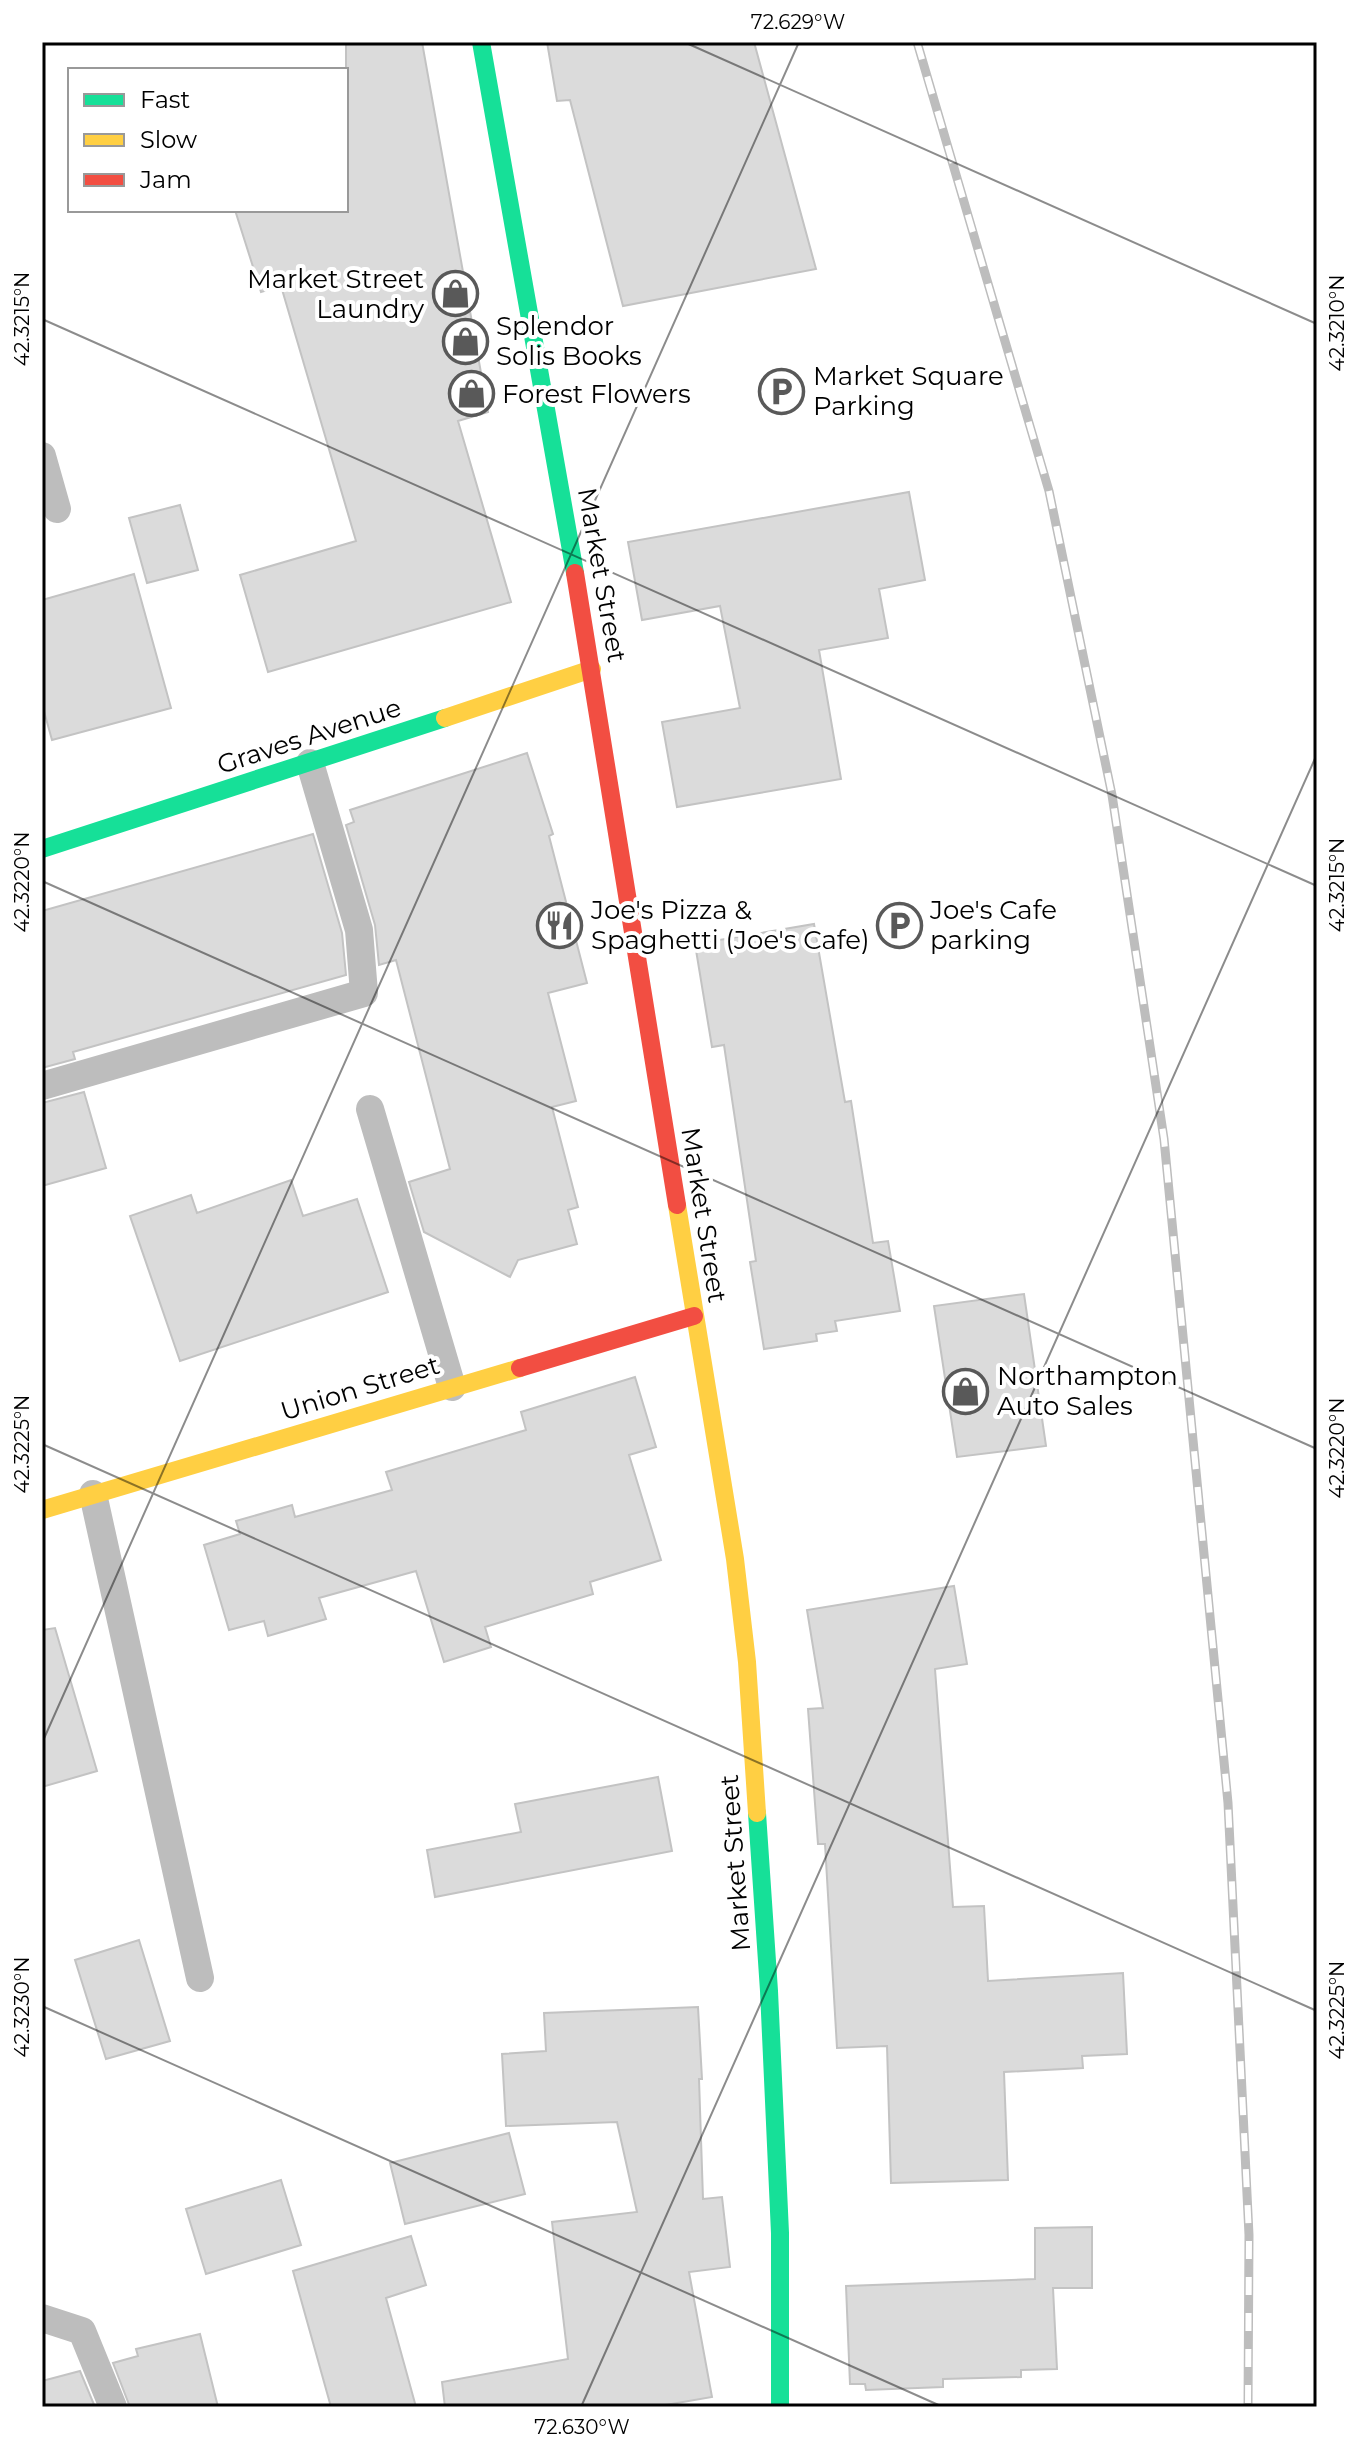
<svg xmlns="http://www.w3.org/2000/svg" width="1359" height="2449" viewBox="0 0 1359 2449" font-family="Montserrat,sans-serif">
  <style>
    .building { fill: #dbdbdb; stroke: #c3c3c3; stroke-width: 2 }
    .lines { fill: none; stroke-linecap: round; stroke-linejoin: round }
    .lane { stroke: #bdbdbd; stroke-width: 28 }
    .fast { stroke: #16e098; stroke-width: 18 }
    .slow { stroke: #ffcf43; stroke-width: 18 }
    .jam { stroke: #f24e42; stroke-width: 18 }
    .rail-casing { stroke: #bdbdbd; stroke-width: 9 }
    .rail { stroke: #fff; stroke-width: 6; stroke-dasharray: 18; stroke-linecap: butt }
    .ticks { fill: none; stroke: #000; stroke-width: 2; stroke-opacity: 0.45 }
    .labels { text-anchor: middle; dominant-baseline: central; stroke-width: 8; stroke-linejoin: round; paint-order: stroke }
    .poi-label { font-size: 26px; fill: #000; stroke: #fff; text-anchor: start }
    .street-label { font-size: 26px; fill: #000; stroke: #fff }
    .neatline { fill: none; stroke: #000; stroke-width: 3 }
    .ticks-label { font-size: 20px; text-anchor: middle; fill: #000 }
  </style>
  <rect width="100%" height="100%" fill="#fff"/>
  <path class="building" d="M 346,42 L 422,42 L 488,412 L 458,421 L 511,602 L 268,672 L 240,575 L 356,541 L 281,286 L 261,292 L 235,210 L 346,210 Z
    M 547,42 L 754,42 L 816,269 L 623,306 L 570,100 L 557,101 Z
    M 909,492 L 925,580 L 879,589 L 888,638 L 819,650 L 841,779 L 677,807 L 662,722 L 740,708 L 720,606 L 642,620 L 628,542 Z
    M 180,505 L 198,570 L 147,583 L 129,518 Z
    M 134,574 L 171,708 L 52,740 L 42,704 L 42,600 Z
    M 527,753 L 553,834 L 549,836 L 587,983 L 548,993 L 576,1101 L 552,1107 L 578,1207 L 568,1210 L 577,1244 L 518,1260 L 510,1277 L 424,1232 L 409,1182 L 450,1169 L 396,960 L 379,965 L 375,925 L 346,825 L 354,822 L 350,810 Z
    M 313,834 L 342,933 L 346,975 L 73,1052 L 75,1059 L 42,1068 L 42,911 Z
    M 814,924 L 845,1102 L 851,1101 L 873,1243 L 888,1241 L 900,1311 L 835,1321 L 837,1331 L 816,1334 L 817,1341 L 764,1349 L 750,1262 L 756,1261 L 724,1045 L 712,1047 L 695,944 Z
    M 84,1092 L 106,1168 L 42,1186 L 42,1103 Z
    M 291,1180 L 303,1216 L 357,1199 L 388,1292 L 180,1361 L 130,1216 L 191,1195 L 197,1213 Z
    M 1024,1294 L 1046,1446 L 957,1457 L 934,1306 Z
    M 635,1377 L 656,1447 L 629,1455 L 661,1560 L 590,1582 L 593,1594 L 485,1627 L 491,1647 L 444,1662 L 416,1571 L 319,1598 L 326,1619 L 268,1636 L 264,1621 L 229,1630 L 204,1545 L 240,1534 L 236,1521 L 292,1505 L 295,1517 L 392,1490 L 386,1472 L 526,1430 L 521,1412 Z
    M 954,1586 L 967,1664 L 935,1669 L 953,1907 L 984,1906 L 988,1981 L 1123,1973 L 1127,2054 L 1082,2056 L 1083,2068 L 1004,2072 L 1008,2180 L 891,2183 L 887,2046 L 837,2048 L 825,1844 L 818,1844 L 808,1709 L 823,1708 L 807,1610 Z
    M 55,1628 L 97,1771 L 42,1787 L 42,1630 Z
    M 658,1777 L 672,1851 L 435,1897 L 427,1850 L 521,1832 L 515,1804 Z
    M 139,1940 L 170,2041 L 106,2059 L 75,1960 Z
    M 698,2007 L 702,2079 L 699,2079 L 703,2199 L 722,2197 L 730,2267 L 689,2272 L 712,2397 L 654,2407 L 445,2407 L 442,2382 L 568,2359 L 552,2222 L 637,2212 L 617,2122 L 506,2126 L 502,2054 L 546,2051 L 544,2013 Z
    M 509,2133 L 525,2194 L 405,2224 L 390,2163 Z
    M 281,2180 L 301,2245 L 206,2274 L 186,2209 Z
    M 1092,2227 L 1092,2288 L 1053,2288 L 1057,2369 L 1021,2370 L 1021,2377 L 943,2379 L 943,2387 L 866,2390 L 865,2384 L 850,2384 L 846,2286 L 1035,2279 L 1035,2228 Z
    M 411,2236 L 426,2285 L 386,2298 L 416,2407 L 331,2407 L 293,2271 Z
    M 200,2334 L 218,2407 L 130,2407 L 113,2363 L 138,2356 L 136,2349 Z
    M 80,2371 L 95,2407 L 42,2407 L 42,2381 Z"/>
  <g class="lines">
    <path class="lane" d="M 42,456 L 57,509
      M 42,1086 L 364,993 L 359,930 L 310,763
      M 370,1109 L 452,1387
      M 93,1494 L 200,1978
      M 42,2318 L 82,2331 L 113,2407"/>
    <path class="fast" d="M 481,42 L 575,573
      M 42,849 L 445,718
      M 757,1813 L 769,1991 L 780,2233 L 780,2407"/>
    <path class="slow" d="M 445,718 L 592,669
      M 677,1205 L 735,1559 L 747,1662 L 757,1813
      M 42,1510 L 520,1368"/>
    <path class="jam" d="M 575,573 L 677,1205
      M 520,1368 L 694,1316"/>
    <defs>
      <path id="rail" d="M 917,42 L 1049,491 L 1112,795 L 1164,1139 L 1228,1803 L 1249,2235 L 1248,2407"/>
    </defs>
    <use href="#rail" class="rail-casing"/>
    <use href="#rail" class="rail"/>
  </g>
  <path class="ticks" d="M 684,42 L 1317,324M 42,319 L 1317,886M 42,881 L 1317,1449M 42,1444 L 1317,2011M 42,1743 L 799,42M 42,2006 L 943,2407M 581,2407 L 1317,754"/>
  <defs>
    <symbol id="shop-ring" viewBox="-11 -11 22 22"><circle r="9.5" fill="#fff" stroke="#595959" stroke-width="1.5"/><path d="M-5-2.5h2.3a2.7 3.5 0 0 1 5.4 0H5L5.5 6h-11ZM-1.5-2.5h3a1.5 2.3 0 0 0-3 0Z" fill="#595959"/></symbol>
    <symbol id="parking-ring" viewBox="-11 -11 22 22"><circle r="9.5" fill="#fff" stroke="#595959" stroke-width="1.5"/><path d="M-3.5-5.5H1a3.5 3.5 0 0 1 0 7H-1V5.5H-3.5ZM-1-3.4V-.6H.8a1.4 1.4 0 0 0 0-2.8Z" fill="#595959"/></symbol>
    <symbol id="restaurant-ring" viewBox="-11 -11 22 22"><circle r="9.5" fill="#fff" stroke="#595959" stroke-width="1.5"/><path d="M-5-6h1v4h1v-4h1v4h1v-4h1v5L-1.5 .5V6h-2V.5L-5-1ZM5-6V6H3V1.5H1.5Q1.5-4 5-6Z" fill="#595959"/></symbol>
  </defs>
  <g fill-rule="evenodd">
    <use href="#shop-ring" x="430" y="268" width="51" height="51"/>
    <use href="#shop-ring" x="440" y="316" width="51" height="51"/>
    <use href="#parking-ring" x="756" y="366" width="51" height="51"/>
    <use href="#shop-ring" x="446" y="368" width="51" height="51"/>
    <use href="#restaurant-ring" x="534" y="900" width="51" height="51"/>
    <use href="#parking-ring" x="874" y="900" width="51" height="51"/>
    <use href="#shop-ring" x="940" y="1366" width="51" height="51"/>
  </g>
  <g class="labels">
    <g class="poi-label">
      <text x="424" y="279" text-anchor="end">Market Street<tspan x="424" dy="30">Laundry</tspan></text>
      <text x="496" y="326">Splendor<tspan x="496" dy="30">Solis Books</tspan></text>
      <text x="813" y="376">Market Square<tspan x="813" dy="30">Parking</tspan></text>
      <text x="502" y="394">Forest Flowers</text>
      <text x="591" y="910">Joe's Pizza &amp;<tspan x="591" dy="30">Spaghetti (Joe's Cafe)</tspan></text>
      <text x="930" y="910">Joe's Cafe<tspan x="930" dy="30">parking</tspan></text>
      <text x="997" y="1376">Northampton<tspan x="997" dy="30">Auto Sales</tspan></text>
    </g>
    <g class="street-label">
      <text transform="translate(602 575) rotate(80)">Market Street</text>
      <text transform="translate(309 736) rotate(-18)">Graves Avenue</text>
      <text transform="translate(704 1215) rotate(81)">Market Street</text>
      <text transform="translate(360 1388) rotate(-17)">Union Street</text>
      <text transform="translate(735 1863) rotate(-94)">Market Street</text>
    </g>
  </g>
  <rect width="1359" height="2449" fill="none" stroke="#ffffff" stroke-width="88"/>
  <rect x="68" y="68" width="280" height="144" fill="#ffffff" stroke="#999999" stroke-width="2"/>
  <rect x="84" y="94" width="40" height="12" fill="#16e098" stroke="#999999" stroke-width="2"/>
  <text x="140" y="108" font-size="24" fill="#000000">Fast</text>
  <rect x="84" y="134" width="40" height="12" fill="#ffcf43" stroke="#999999" stroke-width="2"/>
  <text x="140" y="148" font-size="24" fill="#000000">Slow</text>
  <rect x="84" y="174" width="40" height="12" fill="#f24e42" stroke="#999999" stroke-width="2"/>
  <text x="140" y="188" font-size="24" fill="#000000">Jam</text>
  <rect x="44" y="44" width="1271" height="2361" class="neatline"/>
  <g class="ticks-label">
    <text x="798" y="29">72.629°W</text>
    <text transform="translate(22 319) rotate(-90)" y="7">42.3215°N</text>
    <text transform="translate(1337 323) rotate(-90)" y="7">42.3210°N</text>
    <text transform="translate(22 882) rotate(-90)" y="7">42.3220°N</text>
    <text transform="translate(1337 885) rotate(-90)" y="7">42.3215°N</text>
    <text transform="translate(22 1444) rotate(-90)" y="7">42.3225°N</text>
    <text transform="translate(1337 1448) rotate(-90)" y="7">42.3220°N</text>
    <text transform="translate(22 2007) rotate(-90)" y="7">42.3230°N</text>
    <text transform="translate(1337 2010) rotate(-90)" y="7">42.3225°N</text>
    <text x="582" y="2434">72.630°W</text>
  </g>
</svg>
